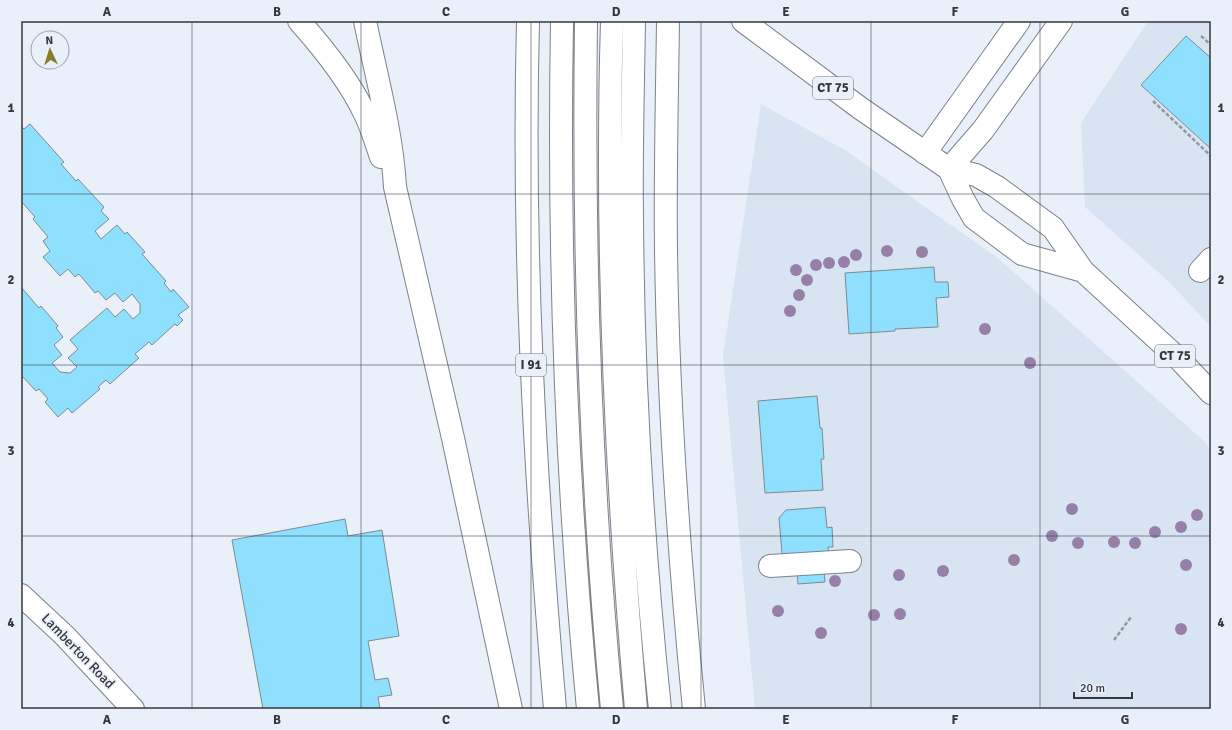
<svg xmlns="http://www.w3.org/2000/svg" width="1232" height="730" viewBox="0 0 1232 730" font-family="Signika,sans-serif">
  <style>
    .built { fill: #d9e4f3 }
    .building { fill: #8fe0fe; stroke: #808a8e }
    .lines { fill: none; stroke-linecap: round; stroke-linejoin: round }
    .minor-casing { stroke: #7c8289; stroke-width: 24 }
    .major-casing { stroke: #7c8289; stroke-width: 24 }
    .highway-casing { stroke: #7c8289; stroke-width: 24 }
    .path { stroke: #93989e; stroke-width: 2.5; stroke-dasharray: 4 2; stroke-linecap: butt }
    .minor { stroke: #fff; stroke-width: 22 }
    .major { stroke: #fff; stroke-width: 22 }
    .highway { stroke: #fff; stroke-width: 22 }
    .tree { fill: #9780a8 }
    .grid { fill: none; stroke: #35373b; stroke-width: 1; stroke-opacity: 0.55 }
    .labels { text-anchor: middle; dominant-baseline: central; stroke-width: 4; stroke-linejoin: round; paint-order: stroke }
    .shield { fill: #e9f0f9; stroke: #6b6e74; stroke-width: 1 }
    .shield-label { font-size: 13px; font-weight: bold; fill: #35373b }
    .street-label { font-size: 14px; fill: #35373b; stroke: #e9f0f9 }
    .neatline { fill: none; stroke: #35373b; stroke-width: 1.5 }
    .grid-label { font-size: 13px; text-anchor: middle; font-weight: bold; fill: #35373b }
  </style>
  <rect width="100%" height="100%" fill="#e9f0f9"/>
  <path class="built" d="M 1148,21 L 1209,21 L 1211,22 L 1211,327 L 1168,281 L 1085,207 L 1081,123 Z
    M 761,104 L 845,150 L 999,259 L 1205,442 L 1211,450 L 1211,709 L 755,709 L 723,356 Z"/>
  <path class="building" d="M 1186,36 L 1211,58 L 1211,149 L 1141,85 Z
    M 30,124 L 64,162 L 61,164 L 76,181 L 78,179 L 104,207 L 101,211 L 109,219 L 95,231 L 101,239 L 117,225 L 125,234 L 127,232 L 145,252 L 142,254 L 166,281 L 164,283 L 171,292 L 173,289 L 189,307 L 178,315 L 183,320 L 177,326 L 175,324 L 152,345 L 149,342 L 135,354 L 139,358 L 110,384 L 106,380 L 98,387 L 100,389 L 72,413 L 68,408 L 58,417 L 45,402 L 48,399 L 39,389 L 36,391 L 21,375 L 21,287 L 39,308 L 41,306 L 58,326 L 56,328 L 63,337 L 54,345 L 62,355 L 52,363 L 60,372 L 70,373 L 77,367 L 68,358 L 78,349 L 70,340 L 107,308 L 115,317 L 124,309 L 133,319 L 140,313 L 140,304 L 132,294 L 123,302 L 115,293 L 106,300 L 98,291 L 95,293 L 79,274 L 75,277 L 68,269 L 60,276 L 43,257 L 50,251 L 43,241 L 48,237 L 33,219 L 35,217 L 21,201 L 21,126 L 24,129 Z
    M 934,267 L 935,282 L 948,282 L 949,297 L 936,298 L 938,327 L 895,329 L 895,331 L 849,334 L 845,273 Z
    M 817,396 L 820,428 L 822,428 L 824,459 L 821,459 L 823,490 L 765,493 L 758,401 Z
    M 825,507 L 827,528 L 832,527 L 833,547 L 828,547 L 829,557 L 789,560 L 782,553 L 779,518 L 786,510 Z
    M 345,519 L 348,536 L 382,530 L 399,636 L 368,641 L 375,680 L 388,678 L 392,695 L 378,697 L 380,709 L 263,709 L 232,540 Z
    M 823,557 L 825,582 L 798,584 L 796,560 Z"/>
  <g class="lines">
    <defs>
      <path id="minor" d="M 1200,271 L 1211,259
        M 770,566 L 850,561
        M 21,595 L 65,636 L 133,709"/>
      <path id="major" d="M 743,21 L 860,108 L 949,169 L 976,175 L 997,187 L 1053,228 L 1083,271 L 1181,361 L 1211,393
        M 949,169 L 963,199 L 974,218 L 1022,254 L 1083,271"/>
      <path id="highway" d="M 299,21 C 324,49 349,80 365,114 C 372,128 376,143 381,157
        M 365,21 C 376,75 392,132 395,187 L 453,438 L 511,709
        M 528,21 C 522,251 535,480 555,709
        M 562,21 C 558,250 566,481 588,709
        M 586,21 C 583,250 590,481 612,709
        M 612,21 C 605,251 616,480 636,709
        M 634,21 C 633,87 631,153 632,218 C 633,382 643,546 660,709
        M 668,21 C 667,97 665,173 666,249 C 668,403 679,557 694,709
        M 925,153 L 1019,21
        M 949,169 L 983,130 L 1061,21"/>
    </defs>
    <use href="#minor" class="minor-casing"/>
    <use href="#major" class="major-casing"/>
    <use href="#highway" class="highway-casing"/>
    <path class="path" d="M 1201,36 L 1211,45
      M 1153,101 L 1211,156
      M 1114,640 L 1131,617"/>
    <use href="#minor" class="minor"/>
    <use href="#major" class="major"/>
    <use href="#highway" class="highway"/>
  </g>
  <g class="tree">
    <circle cx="887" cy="251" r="6"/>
    <circle cx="922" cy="252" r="6"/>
    <circle cx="856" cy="255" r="6"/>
    <circle cx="844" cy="262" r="6"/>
    <circle cx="829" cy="263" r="6"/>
    <circle cx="816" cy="265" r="6"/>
    <circle cx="796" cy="270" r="6"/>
    <circle cx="807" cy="280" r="6"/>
    <circle cx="799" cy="295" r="6"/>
    <circle cx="790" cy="311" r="6"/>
    <circle cx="985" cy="329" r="6"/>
    <circle cx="1030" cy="363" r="6"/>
    <circle cx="1072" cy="509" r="6"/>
    <circle cx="1197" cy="515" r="6"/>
    <circle cx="1181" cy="527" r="6"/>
    <circle cx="1155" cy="532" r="6"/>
    <circle cx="1052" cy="536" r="6"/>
    <circle cx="1114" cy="542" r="6"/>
    <circle cx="1078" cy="543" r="6"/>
    <circle cx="1135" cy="543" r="6"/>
    <circle cx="1014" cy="560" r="6"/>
    <circle cx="1186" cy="565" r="6"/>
    <circle cx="943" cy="571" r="6"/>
    <circle cx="899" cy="575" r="6"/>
    <circle cx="835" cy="581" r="6"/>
    <circle cx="778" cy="611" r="6"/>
    <circle cx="900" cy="614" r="6"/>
    <circle cx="874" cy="615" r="6"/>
    <circle cx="1181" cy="629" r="6"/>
    <circle cx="821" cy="633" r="6"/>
  </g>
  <path class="grid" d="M 192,21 L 192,709M 361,21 L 361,709M 531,21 L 531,709M 701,21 L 701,709M 871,21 L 871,709M 1040,21 L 1040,709M 21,194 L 1211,194M 21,365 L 1211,365M 21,536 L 1211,536"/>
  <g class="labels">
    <g class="shield">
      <rect x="813" y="77" width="40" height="22" rx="3"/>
      <rect x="1155" y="345" width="40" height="22" rx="3"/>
      <rect x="516" y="354" width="30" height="22" rx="3"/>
    </g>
    <g class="shield-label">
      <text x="833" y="88">CT 75</text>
      <text x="1175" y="356">CT 75</text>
      <text x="531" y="365">I 91</text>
    </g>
    <g class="street-label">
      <text transform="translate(78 651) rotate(46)">Lamberton Road</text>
    </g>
  </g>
  <rect width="1232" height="730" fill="none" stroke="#e9f0f9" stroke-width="44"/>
  <g transform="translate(50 50) rotate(356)"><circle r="19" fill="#e9f0f9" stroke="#a1a6ad"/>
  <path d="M0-3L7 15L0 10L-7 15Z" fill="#8b7f26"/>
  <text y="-6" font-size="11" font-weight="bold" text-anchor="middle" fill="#35373b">N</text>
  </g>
  <path d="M1074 692v6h58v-6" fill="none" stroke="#35373b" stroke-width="2"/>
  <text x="1080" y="692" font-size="12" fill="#35373b" stroke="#e9f0f9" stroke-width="3" paint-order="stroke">20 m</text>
  <rect x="22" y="22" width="1188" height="686" class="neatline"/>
  <g class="grid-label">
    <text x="107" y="16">A</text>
    <text x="277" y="16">B</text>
    <text x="446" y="16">C</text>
    <text x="616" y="16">D</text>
    <text x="786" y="16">E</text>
    <text x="955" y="16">F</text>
    <text x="1125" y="16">G</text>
    <text x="11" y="112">1</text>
    <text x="1221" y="112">1</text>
    <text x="11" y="284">2</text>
    <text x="1221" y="284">2</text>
    <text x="11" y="455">3</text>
    <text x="1221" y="455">3</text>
    <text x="11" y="627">4</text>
    <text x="1221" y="627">4</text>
    <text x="107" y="724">A</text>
    <text x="277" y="724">B</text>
    <text x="446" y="724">C</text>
    <text x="616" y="724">D</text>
    <text x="786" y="724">E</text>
    <text x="955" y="724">F</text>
    <text x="1125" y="724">G</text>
  </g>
</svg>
